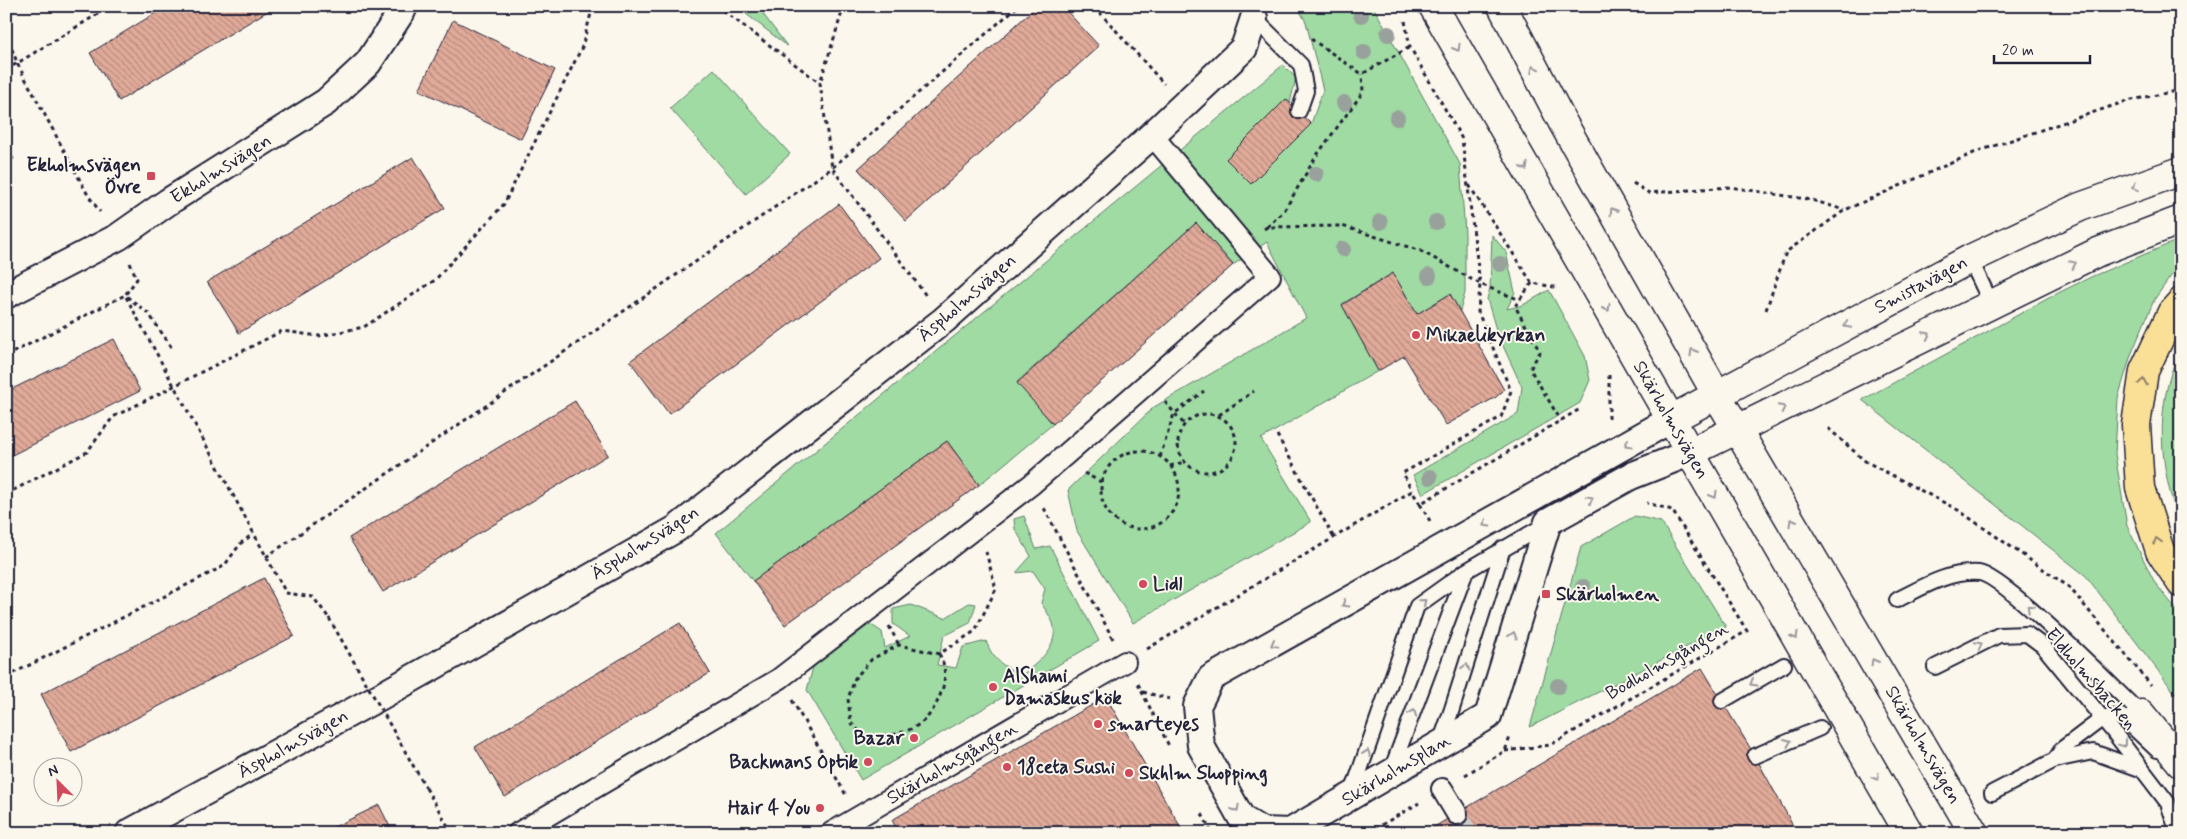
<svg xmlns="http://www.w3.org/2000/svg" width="2187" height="839" viewBox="0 0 2187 839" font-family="Mynerve,sans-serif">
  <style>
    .green { fill: #9fdba2; stroke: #607e6e }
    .building { fill: url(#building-back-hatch); stroke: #22223b }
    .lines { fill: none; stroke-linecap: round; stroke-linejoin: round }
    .pedestrian-tunnel { stroke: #d0ccc9; stroke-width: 20; stroke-dasharray: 20 10; stroke-linecap: butt }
    .service-casing { stroke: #22223b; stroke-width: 18 }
    .pedestrian-casing { stroke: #22223b; stroke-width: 24 }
    .minor-casing { stroke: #22223b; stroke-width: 30 }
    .secondary-casing { stroke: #22223b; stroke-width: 31 }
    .motorway-casing { stroke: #22223b; stroke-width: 31 }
    .path { stroke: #22223b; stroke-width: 3; stroke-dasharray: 4 4; stroke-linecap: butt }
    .service { stroke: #fbf7ec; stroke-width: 14 }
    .pedestrian { stroke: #fbf7ec; stroke-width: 20 }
    .minor { stroke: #fbf7ec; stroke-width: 26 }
    .secondary { stroke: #fbf7ec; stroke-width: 28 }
    .motorway { stroke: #fadf96; stroke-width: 28 }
    .path-bridge { stroke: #22223b; stroke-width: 3; stroke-dasharray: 4 4; stroke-linecap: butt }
    .tree { fill: #99a19c }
    .oneway { stroke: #99979c }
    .oneway2 { stroke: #8e8068 }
    .poi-dot { fill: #d1495b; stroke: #fbf7ec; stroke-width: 2 }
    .labels { text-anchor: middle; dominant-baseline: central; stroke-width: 4; stroke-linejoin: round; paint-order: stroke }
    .poi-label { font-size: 19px; font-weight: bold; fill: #22223b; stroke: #fbf7ec; text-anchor: start }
    .street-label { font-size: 19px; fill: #22223b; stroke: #fbf7ec }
  </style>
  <defs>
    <pattern id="building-back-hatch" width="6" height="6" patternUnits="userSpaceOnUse" patternTransform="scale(1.25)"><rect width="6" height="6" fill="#e1aa99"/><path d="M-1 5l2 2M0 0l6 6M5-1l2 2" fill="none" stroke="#b68a7e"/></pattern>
  </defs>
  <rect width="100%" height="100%" fill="#fbf7ec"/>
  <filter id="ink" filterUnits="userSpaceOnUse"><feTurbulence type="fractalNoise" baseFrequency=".02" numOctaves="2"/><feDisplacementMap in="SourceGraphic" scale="10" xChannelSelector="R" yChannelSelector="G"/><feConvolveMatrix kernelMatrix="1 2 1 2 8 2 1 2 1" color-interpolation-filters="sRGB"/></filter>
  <g filter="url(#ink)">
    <path class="green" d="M 736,6 L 757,6 L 787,46 Z
      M 1297,6 L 1373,6 L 1460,164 L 1465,233 L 1465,293 L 1460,311 L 1450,294 L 1417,314 L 1393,273 L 1342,304 L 1378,371 L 1261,439 L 1311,522 L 1133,623 L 1077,531 L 1068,490 L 1154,407 L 1306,318 L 1267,242 L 1233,265 L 1196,223 L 1017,382 L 1053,424 L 979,485 L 947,441 L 753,581 L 716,533 L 1283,65 L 1296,78 L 1290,103 L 1286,99 L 1226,159 L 1251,184 L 1311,124 L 1323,90 L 1306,22 Z
      M 714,69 L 790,154 L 746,194 L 670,108 Z
      M 1492,235 L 1506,252 L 1515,292 L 1507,309 L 1523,305 L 1549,290 L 1585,356 L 1590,380 L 1580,403 L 1423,494 L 1413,475 L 1518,414 L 1522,387 L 1497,333 L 1487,299 L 1490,288 Z
      M 2181,239 L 2181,262 L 2154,300 L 2131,355 L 2118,398 L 2115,454 L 2127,526 L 2155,583 L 2181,615 L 2181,701 L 2086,576 L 1862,400 L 2058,293 L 2093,276 Z
      M 2181,348 L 2181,525 C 2158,469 2154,403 2181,348 Z
      M 1024,516 L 1036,549 L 1050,546 L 1099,641 L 861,780 L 807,690 L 813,667 L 870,624 L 882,632 L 885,648 L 910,636 L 893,624 L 893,609 L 911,605 L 945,618 L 969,603 L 976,604 L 970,623 L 944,636 L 937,665 L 956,668 L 963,647 L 986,641 C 993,660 1004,668 1023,674 C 1038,663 1060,645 1053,623 C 1050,616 1045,609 1041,603 L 1045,589 L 1033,571 L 1016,573 L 1031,556 L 1015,529 L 1014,519 Z
      M 1635,516 L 1661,522 L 1726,627 L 1530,727 L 1581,547 Z"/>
    <path class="building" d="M 167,6 L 276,6 L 119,101 L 90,53 Z
      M 1037,6 L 1062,6 L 1099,46 L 906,221 L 858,169 Z
      M 453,20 L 555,70 L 521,139 L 419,90 Z
      M 1286,99 L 1311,124 L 1251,184 L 1226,159 Z
      M 6,143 L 14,159 L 6,163 Z
      M 413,157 L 445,208 L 239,333 L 207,282 Z
      M 839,204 L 879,258 L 669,414 L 630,361 Z
      M 1196,223 L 1233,265 L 1053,424 L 1017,383 Z
      M 1393,273 L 1417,314 L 1450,294 L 1504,390 L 1496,397 L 1446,425 L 1404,356 L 1378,371 L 1342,305 Z
      M 114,339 L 140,391 L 6,458 L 6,392 Z
      M 575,401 L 608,455 L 383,592 L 349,538 Z
      M 947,441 L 979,485 L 785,625 L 753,581 Z
      M 264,578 L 294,636 L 71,752 L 41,694 Z
      M 680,623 L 710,673 L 505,797 L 475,747 Z
      M 1702,668 L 1755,756 L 1797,833 L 1424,833 Z
      M 1106,697 L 1184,833 L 899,833 L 892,820 Z
      M 379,805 L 393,833 L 322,833 Z"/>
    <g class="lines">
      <path class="pedestrian-tunnel" d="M 1457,814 L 1467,833"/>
      <defs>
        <path id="service" d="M 1254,18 L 1301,65 L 1306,91 L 1299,111
          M 1970,259 L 1991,303
          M 1897,600 C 1923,587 1948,571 1979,573 C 2003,575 2117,691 2141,714
          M 1935,667 L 1999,635 L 2027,634 L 2043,646 L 2112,730 L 2168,803 L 2178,833
          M 1722,701 L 1784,665
          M 1440,743 L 1452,709 L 1503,548
          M 1755,756 L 1820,728
          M 2055,760 L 2062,749 L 2103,718 L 2121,716 L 2157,750
          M 1391,771 L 1466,571
          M 1352,793 L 1417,606 L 1466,571 L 1548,523
          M 1992,793 L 2055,760 L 2093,752 L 2140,769"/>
        <path id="pedestrian" d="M 1442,789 L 1457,814
          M 518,833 L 779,679 L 1032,484 L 1270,276 L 1152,135
          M 831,833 L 1125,662"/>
        <path id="minor" d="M 6,295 L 118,237 L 168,202 L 326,102 L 368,63 L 402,11 L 404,6
          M 1670,420 L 1211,678 L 1197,706 L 1201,746 L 1242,819 L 1262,831 L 1290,832 L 1488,716 L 1548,522 L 1631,476 L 1689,453
          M 129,833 L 381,696 L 676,529 L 944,320 L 1152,135 L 1244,48 L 1254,18"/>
        <path id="secondary" d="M 1433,6 L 1909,833
          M 1502,6 L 1563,123 L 1717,395 L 1974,833
          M 1670,420 L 1970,259 L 2080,207 L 2181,171
          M 1689,453 L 2098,252 L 2181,220
          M 2141,714 L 2181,763"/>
        <path id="motorway" d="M 2181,302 L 2172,312 L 2144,371 L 2136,425 L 2140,488 L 2160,551 L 2181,583"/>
      </defs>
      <use href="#service" class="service-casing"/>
      <use href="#pedestrian" class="pedestrian-casing"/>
      <use href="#minor" class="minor-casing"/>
      <use href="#secondary" class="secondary-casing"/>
      <use href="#motorway" class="motorway-casing"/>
      <path class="path" d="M 717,6 L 820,83
        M 844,6 L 820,83 L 832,168 L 927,297
        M 1094,6 L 1164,84
        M 1405,21 L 1410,47 L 1462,139 L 1480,284 L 1478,312 L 1511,391 L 1501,417 L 1403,473 L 1412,491
        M 6,34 L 18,65 L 88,195 L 100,212
        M 1311,39 L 1362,74 L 1410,47
        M 6,70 L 111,6
        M 1633,183 L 1649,193 L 1730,187 L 1812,200 L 1844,210
        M 1469,185 L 1532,283 L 1559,288
        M 1267,227 L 1284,211 L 1317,155 L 1363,92 L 1362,74
        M 1264,229 L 1267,227 L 1342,226 L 1421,251 L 1480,284 L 1520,300
        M 130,263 L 137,279 L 125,295 L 149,314 L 172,348
        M 1532,283 L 1515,306 L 1540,352 L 1530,369 L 1561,421
        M 1766,310 L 1786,252 L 1845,210 L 1976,152 L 2127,101 L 2181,90
        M 6,356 L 125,295 L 286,593 L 313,597 L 329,618
        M 1609,375 L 1609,418
        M 1165,402 L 1184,424
        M1178 443a29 29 0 1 1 58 0a29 29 0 1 1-58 0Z
        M 1219,415 L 1254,391
        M 1828,428 L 1865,461 L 1958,510 L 2069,587 L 2151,685
        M 1277,435 L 1334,538
        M1101 490a39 39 0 1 1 78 0a39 39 0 1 1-78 0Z
        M 1160,457 L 1174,414 L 1204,391
        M 1170,466 L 1184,462
        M 1084,473 L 1101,482
        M 6,494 L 87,452 L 113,417 L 174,386 L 282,331 L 319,336 L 364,327 L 435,280 L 504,204 L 582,47 L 593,6
        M 1420,504 L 1430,521
        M 1044,508 L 1113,639
        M 266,557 L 832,168 L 1018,6
        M 889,626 L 899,645
        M 1147,649 L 1412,491 L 1420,504 L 1580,409
        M 939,654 C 945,663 946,676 943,687 C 930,729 906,735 866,738 L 851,723 L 848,699 L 855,678 L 872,659 L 899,645 L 939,654 L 975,631 L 996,589 L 986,552
        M 6,677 L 224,566 L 241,543 L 253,534
        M 1138,684 L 1170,748
        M 1143,692 L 1170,699
        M 792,700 L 846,795
        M 1505,751 L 1550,745 L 1747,631 L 1672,510 L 1647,503
        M 1465,775 L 1505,751 L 1510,737
        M 426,788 L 452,833
        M 1202,814 L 1212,833
        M 1368,833 L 1419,803"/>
      <use href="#service" class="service"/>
      <use href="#pedestrian" class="pedestrian"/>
      <use href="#minor" class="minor"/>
      <use href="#secondary" class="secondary"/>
      <use href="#motorway" class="motorway"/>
      <path class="path-bridge" d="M 329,618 L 426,788"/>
    </g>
    <g class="tree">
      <circle cx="1361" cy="15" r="8"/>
      <circle cx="1388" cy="34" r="8"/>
      <circle cx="1364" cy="52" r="8"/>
      <circle cx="1344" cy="103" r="8"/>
      <circle cx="1397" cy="118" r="8"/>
      <circle cx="1316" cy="174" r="8"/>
      <circle cx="1380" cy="222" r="8"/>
      <circle cx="1436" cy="222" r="8"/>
      <circle cx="1343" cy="249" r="8"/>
      <circle cx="1500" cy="264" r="8"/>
      <circle cx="1429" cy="276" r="8"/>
      <circle cx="1430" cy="477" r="8"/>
      <circle cx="1583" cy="587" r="8"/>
      <circle cx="1558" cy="686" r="8"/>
    </g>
    <defs><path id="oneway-chevron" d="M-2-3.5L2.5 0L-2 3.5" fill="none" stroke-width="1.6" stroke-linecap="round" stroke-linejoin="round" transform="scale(1.25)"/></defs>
    <g class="oneway">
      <use href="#oneway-chevron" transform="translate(1457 48) rotate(60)"/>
      <use href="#oneway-chevron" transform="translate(1534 69) rotate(-117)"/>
      <use href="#oneway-chevron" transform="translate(1525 167) rotate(60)"/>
      <use href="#oneway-chevron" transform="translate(2135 187) rotate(160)"/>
      <use href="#oneway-chevron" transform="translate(1613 211) rotate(-120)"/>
      <use href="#oneway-chevron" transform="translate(2073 264) rotate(-26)"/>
      <use href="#oneway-chevron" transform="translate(1607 308) rotate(60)"/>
      <use href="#oneway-chevron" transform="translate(1847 325) rotate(152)"/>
      <use href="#oneway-chevron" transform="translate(1927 335) rotate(-27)"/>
      <use href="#oneway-chevron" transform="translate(1693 352) rotate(-120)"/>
      <use href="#oneway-chevron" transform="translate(1782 408) rotate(-27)"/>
      <use href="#oneway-chevron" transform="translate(1628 444) rotate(150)"/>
      <use href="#oneway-chevron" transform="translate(1714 495) rotate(60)"/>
      <use href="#oneway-chevron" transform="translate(1590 499) rotate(-29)"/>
      <use href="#oneway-chevron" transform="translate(1792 522) rotate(-120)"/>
      <use href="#oneway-chevron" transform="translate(1486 524) rotate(150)"/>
      <use href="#oneway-chevron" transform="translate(1423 602) rotate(-39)"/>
      <use href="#oneway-chevron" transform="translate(1345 604) rotate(150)"/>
      <use href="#oneway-chevron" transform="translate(2030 608) rotate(-136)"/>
      <use href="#oneway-chevron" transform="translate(1513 635) rotate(-73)"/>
      <use href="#oneway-chevron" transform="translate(1795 636) rotate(60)"/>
      <use href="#oneway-chevron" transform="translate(1274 644) rotate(151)"/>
      <use href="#oneway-chevron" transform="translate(1979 645) rotate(-27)"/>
      <use href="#oneway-chevron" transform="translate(1874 662) rotate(-120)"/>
      <use href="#oneway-chevron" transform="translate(1466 667) rotate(-73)"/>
      <use href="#oneway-chevron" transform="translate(1753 683) rotate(150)"/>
      <use href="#oneway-chevron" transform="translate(1413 713) rotate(-69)"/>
      <use href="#oneway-chevron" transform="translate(1788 742) rotate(-23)"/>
      <use href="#oneway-chevron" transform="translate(2123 744) rotate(53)"/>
      <use href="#oneway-chevron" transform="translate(1367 753) rotate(-71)"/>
      <use href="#oneway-chevron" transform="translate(1876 777) rotate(60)"/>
      <use href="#oneway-chevron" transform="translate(1236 809) rotate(61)"/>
    </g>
    <g class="oneway2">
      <use href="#oneway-chevron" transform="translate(2143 382) rotate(-81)"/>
      <use href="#oneway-chevron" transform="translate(2157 541) rotate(-107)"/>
    </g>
  </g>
  <g class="poi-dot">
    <rect x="146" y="171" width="10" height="10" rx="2.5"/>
    <circle cx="1416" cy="335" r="5"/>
    <circle cx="1143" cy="584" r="5"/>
    <rect x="1541" y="589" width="10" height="10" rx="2.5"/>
    <circle cx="993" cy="687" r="5"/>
    <circle cx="1098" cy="724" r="5"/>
    <circle cx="914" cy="738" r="5"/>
    <circle cx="868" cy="762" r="5"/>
    <circle cx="1007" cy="767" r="5"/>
    <circle cx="1129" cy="773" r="5"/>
    <circle cx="820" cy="808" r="5"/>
  </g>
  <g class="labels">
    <g class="poi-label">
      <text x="141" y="165" text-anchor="end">Ekholmsvägen<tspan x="141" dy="22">Övre</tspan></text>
      <text x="1426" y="335">Mikaelikyrkan</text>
      <text x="1153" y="584">Lidl</text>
      <text x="1556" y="594">Skärholmen</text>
      <text x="1003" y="676">AlShami<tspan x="1003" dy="22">Damaskus kök</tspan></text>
      <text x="1108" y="724">smarteyes</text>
      <text x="904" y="738" text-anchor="end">Bazar</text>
      <text x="858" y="762" text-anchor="end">Backmans Optik</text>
      <text x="1017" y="767">18ceta Sushi</text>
      <text x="1139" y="773">Skhlm Shopping</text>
      <text x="810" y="808" text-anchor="end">Hair 4 You</text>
    </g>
    <g class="street-label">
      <text transform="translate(221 169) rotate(-32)">Ekholmsvägen</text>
      <text transform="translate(1921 285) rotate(-28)">Smistavägen</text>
      <text transform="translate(967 298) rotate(-41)">Äspholmsvägen</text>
      <text transform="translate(1671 420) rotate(60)">Skärholmsvägen</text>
      <text transform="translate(645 543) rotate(-32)">Äspholmsvägen</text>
      <text transform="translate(1667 661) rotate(-30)">Bodholmsgången</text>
      <text transform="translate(2091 679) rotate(49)">Eldholmsbacken</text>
      <text transform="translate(293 744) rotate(-29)">Äspholmsvägen</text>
      <text transform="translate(1923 745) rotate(60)">Skärholmsvägen</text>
      <text transform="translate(952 763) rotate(-30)">Skärholmsgången</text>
      <text transform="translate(1396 770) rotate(-31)">Skärholmsplan</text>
    </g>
  </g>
  <rect width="2187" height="839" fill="none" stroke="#fbf7ec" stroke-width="25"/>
  <rect x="12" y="12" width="2162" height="814" fill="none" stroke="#22223b" stroke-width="2" filter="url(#ink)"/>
  <g transform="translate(58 782) rotate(336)"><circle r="24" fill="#fbf7ec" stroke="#a4a2a5"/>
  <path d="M0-4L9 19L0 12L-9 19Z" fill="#d1495b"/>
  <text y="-8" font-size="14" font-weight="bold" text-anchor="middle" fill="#22223b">N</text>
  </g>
  <path d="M1994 55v8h96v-8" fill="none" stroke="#22223b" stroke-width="2.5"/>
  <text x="2002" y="55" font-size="15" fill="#22223b" stroke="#fbf7ec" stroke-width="4" paint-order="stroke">20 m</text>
</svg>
